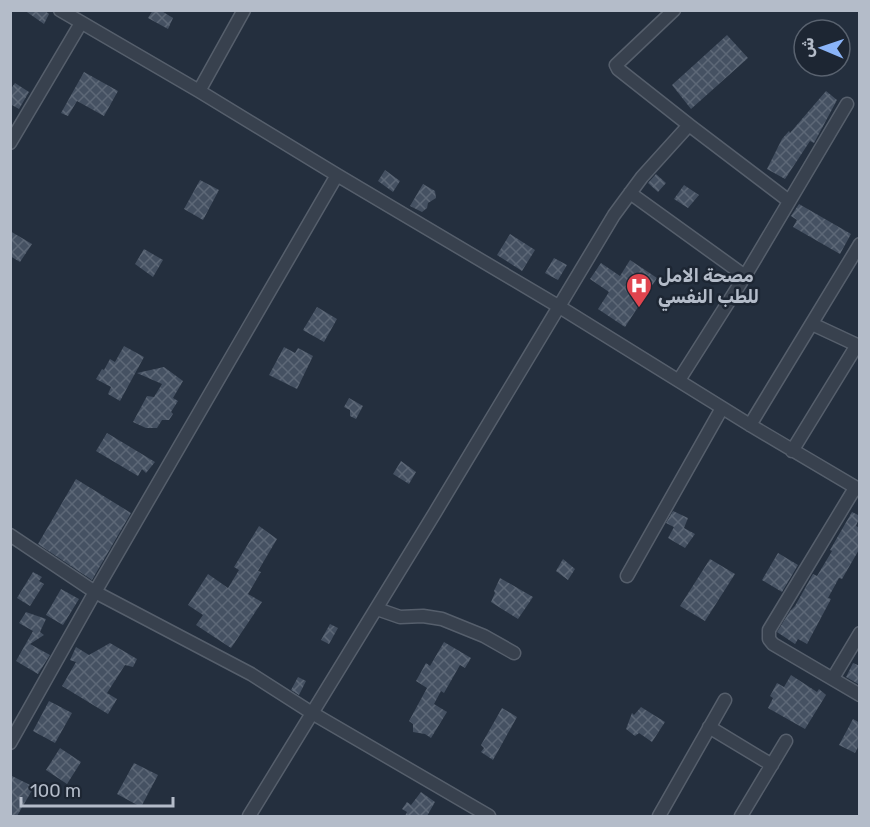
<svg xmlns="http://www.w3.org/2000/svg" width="870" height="827" viewBox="0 0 870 827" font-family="Rubik,'Noto Sans Arabic',sans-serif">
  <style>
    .building { fill: url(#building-cross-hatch) }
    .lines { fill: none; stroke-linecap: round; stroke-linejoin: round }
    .street-casing { stroke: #565f6c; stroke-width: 15 }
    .street { stroke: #38414e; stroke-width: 12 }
    .labels { text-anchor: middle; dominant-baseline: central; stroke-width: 5; stroke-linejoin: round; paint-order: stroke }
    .poi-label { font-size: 18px; font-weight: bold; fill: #b4bcc9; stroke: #1d2633; text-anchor: start }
  </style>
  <defs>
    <pattern id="building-cross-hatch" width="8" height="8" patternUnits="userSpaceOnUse" patternTransform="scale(1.5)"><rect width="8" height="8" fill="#455162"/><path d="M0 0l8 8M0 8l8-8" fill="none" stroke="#5d6877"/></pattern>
  </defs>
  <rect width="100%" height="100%" fill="#242f3e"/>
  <path class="building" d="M 24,10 L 44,10 L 49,14 L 44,24 Z
    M 153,10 L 160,10 L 173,18 L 168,29 L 148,18 Z
    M 727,35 L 748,58 L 691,109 L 672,85 Z
    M 84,72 L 118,91 L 104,116 L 77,101 L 68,116 L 61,113 Z
    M 15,83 L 29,92 L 19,109 L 10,104 L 10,90 Z
    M 826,91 L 837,100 L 814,143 L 810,141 L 785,179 L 767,169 L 782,139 L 789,131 L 790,133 Z
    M 385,170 L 400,181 L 393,192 L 378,181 Z
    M 656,174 L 666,183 L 658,192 L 648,183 Z
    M 200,180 L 219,190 L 203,220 L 184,209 Z
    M 423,184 L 435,191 L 436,198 L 428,203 L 427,208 L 422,212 L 410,206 Z
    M 684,185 L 699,195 L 688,208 L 674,199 Z
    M 799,204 L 851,234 L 840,254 L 793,227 L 797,220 L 791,216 Z
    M 10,231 L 32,244 L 20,262 L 10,256 Z
    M 510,234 L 535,250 L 522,271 L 497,255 Z
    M 144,249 L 163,260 L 153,277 L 135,264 Z
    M 554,258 L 567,265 L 558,280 L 545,273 Z
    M 630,260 L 657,278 L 625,327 L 598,309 L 609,292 L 590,279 L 601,263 L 620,276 Z
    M 317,307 L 337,319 L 324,342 L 303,330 Z
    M 124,346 L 144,357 L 120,401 L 108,394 L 111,387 L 96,379 L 102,369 L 104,370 L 110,359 L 115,362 Z
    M 284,347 L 295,353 L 298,348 L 313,356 L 297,389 L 269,375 Z
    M 164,367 L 183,381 L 173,398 L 178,401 L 171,412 L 173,414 L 169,420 L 162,420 L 157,428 L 146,428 L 133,422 L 147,396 L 154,397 L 162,384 L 137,373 Z
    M 349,398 L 363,406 L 356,419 L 350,416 L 350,410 L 344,407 Z
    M 107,433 L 155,462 L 146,473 L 142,469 L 138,476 L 96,451 Z
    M 401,461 L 416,472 L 409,484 L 393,474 Z
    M 76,479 L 131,513 L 92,580 L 38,544 Z
    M 673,511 L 688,518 L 684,528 L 695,534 L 685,548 L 668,538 L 674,527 L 666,523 Z
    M 852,512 L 860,516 L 856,526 L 860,528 L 860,548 L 842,579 L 839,578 L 828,598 L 831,599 L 807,644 L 798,639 L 795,644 L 777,632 L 790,611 L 795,606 L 813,574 L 817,576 L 832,551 L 830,550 Z
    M 259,526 L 277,539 L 258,571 L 261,572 L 248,594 L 262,602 L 231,648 L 196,625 L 203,615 L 188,605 L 208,574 L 228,588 L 239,570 L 234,567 Z
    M 778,553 L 798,565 L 782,592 L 762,580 Z
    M 563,559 L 575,569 L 568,580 L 556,571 Z
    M 710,559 L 735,574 L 705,621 L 680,606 Z
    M 33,572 L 42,577 L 39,581 L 44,584 L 30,606 L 17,598 Z
    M 500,578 L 533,597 L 518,619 L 491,602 L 495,593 L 494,591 Z
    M 61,589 L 79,599 L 63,625 L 46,615 Z
    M 26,612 L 46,619 L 40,632 L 44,635 L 30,644 L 50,655 L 38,674 L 16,661 L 33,631 L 19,623 Z
    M 330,624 L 338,628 L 329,644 L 321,640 Z
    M 444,642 L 471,658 L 465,668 L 460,665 L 444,693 L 441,691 L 434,704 L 447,712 L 431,738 L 425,734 L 413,732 L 413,724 L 409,721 L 427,688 L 416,681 L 426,663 L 430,666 Z
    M 110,643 L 137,659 L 133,667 L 125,665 L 107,693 L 117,699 L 108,714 L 62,686 L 76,662 L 70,660 L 76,647 L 89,655 Z
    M 853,663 L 860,666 L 860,685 L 846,677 Z
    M 791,675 L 817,692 L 819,689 L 826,695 L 805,729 L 768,708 L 773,698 L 770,696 L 777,683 L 784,687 Z
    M 298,677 L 306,681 L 299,695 L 291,690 Z
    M 49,701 L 72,713 L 55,743 L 33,731 Z
    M 641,707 L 665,722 L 652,742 L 639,733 L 635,736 L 626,729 L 632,713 L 634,715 Z
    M 502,708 L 517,717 L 493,760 L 481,752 L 484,748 L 481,745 Z
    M 853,719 L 860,723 L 860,743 L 855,753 L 839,745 Z
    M 60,748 L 81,762 L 67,784 L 46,770 Z
    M 134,763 L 158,775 L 141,807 L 117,794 Z
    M 10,775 L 34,787 L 17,816 L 10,816 Z
    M 421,792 L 435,802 L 427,816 L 405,816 L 407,812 L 402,809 L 407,802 L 411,805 Z"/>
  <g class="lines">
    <defs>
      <path id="street" d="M 60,10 L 199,91 L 337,175 L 558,306 L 750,425 L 860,490
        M 199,91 L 244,10
        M 689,125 L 789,201
        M 10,143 L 81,23
        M 630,193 L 745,276
        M 679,380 L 745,276 L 847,104
        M 750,425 L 860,244
        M 792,451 L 857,345 L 812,324
        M 855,488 L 769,630 L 769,639 L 773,644 L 860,695
        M 10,535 L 95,592 L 251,674 L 312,713 L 489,816
        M 627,576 L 722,408
        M 377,609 L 400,617 L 423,616 L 442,619 L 484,636 L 514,653
        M 833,678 L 860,633
        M 709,727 L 772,765
        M 10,743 L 95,592 L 337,175
        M 249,816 L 436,511 L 614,215 L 642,177 L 689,125 L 618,69 L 616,65 L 674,10
        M 659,816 L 725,700
        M 741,816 L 786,741"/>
    </defs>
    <use href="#street" class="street-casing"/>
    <use href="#street" class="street"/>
  </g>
  <defs>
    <symbol id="hospital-pin" viewBox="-11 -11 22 30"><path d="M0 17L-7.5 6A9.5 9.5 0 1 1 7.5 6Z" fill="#e0444e" stroke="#1d2633"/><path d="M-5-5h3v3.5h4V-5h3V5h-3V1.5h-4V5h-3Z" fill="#fff"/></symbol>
  </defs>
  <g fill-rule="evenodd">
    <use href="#hospital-pin" x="624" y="271" width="30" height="40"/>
  </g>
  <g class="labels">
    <g class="poi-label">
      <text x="658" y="276">مصحة الامل<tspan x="658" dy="21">للطب النفسي</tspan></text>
    </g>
  </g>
  <rect width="870" height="827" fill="none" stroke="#b4bcc9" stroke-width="24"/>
  <g transform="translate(822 48) rotate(272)"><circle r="28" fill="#1d2633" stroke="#59626f" stroke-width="1.5"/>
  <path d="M0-4.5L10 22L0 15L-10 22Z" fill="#8ab4f8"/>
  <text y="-9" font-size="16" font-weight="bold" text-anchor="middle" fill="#b4bcc9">ش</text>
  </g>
  <path d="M21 797v9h152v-9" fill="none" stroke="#b4bcc9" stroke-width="3"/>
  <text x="30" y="797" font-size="18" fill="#b4bcc9" stroke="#1d2633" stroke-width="4.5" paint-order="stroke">100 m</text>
</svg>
